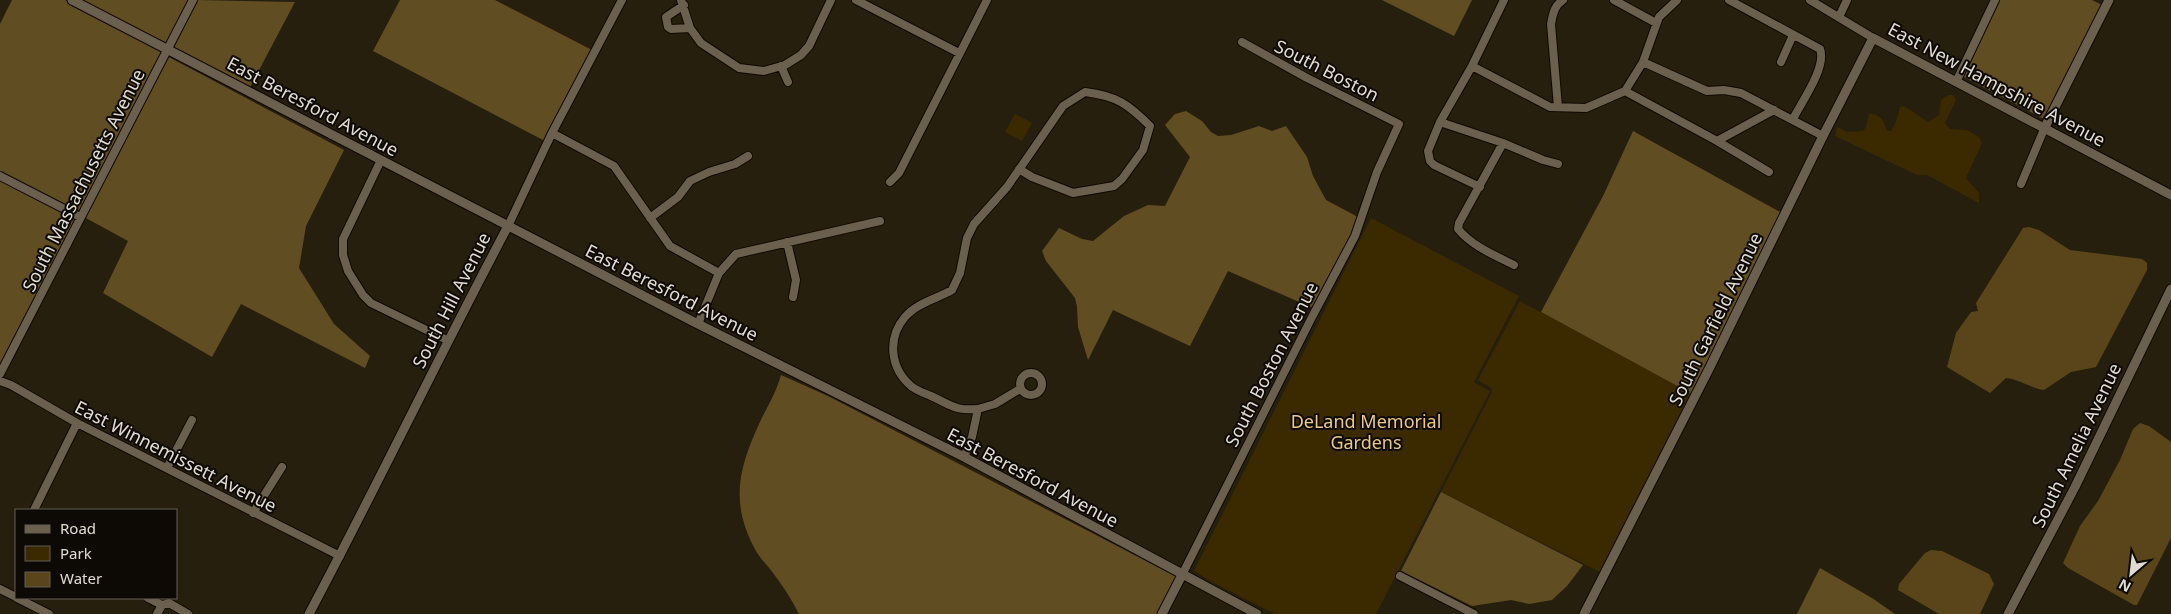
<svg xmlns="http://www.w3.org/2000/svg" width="2171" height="614" viewBox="0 0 2171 614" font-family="'Noto Sans',sans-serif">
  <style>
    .green { fill: #3b2a00 }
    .forest { fill: #614d22 }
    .water { fill: #594519 }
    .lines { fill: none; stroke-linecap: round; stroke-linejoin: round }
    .minor-casing { stroke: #100900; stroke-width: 10 }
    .tertiary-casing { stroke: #100900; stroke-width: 11 }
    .minor { stroke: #6a604d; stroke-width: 8 }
    .tertiary { stroke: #6a604d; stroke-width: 9 }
    .labels { text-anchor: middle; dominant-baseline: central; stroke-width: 4; stroke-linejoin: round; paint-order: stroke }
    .street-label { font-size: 18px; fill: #e1dcd1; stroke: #0d0904 }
    .park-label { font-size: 18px; fill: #ebc984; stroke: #0d0904 }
  </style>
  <rect width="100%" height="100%" fill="#271f0e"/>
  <path class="green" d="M 1948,95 L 1953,95 L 1956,100 L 1945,123 L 1950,129 L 1967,130 L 1979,137 L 1982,143 L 1966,178 L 1979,193 L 1979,203 L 1927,175 L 1917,175 L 1835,136 L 1837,127 L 1847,132 L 1863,131 L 1866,127 L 1869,114 C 1880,113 1884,121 1887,131 L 1891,131 L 1896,122 L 1900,107 L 1904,106 L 1928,122 L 1939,115 L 1941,100 Z
    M 1015,114 L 1032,123 L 1022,141 L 1005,132 Z
    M 1371,218 L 1519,296 L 1474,382 L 1490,391 L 1376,614 L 1275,614 L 1214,583 L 1194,571 Z
    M 1520,301 L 1692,394 L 1600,572 L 1441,492 L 1492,392 L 1491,388 L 1478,380 Z"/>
  <path class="forest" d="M 12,0 L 65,0 L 163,50 L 79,213 L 0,172 L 0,24 Z
    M 81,0 L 189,0 L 166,44 Z
    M 196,0 L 295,2 L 250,87 L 172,47 Z
    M 400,0 L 495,0 L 592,50 L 545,141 L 373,51 Z
    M 1382,0 L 1472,0 L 1454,36 Z
    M 1999,0 L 2092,0 L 2102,5 L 2044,119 L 1962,76 Z
    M 167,56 L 344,150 L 306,226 L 299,268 L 334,324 L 370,356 L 365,368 L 241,304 L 212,357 L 103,293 L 128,241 L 84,217 Z
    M 1186,111 L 1202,121 L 1211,132 L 1218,136 L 1231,135 L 1259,126 L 1272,131 L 1286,126 L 1307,157 L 1313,176 L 1326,200 L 1358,217 L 1352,235 L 1313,308 L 1228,271 L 1190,346 L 1113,310 L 1088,360 L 1078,327 L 1077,307 L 1075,298 L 1046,261 L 1042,251 L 1059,228 L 1082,239 L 1093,241 L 1124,216 L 1148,205 L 1165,206 L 1190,157 L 1165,125 L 1175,114 Z
    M 1633,131 L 1782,213 L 1692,394 L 1541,312 L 1603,196 Z
    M 0,180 L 76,219 L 0,367 Z
    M 781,375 L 828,396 L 1177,577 L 1158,614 L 799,614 C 791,598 781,583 770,569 C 765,563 760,558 756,551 C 730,504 738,470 759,424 C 767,407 776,393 781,375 Z
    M 1441,492 L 1583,565 L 1567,586 L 1552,600 L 1529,604 L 1511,600 L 1472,606 L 1401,571 Z
    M 1820,568 L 1872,598 L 1895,614 L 1797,614 Z"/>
  <path class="water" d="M 2029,227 L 2039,230 L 2070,250 L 2142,259 L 2147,263 L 2147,270 L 2096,367 L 2071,372 L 2044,390 C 2030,388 2019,379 2006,378 L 1990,393 L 1947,367 L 1956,333 L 1971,312 L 1978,311 L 1976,303 L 2023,228 Z
    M 2140,423 L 2149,426 L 2171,442 L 2171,538 L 2137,605 L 2134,605 L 2068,568 L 2063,563 L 2080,526 L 2098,501 L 2120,460 L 2133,429 Z
    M 1931,550 L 1942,551 L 1989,574 L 1994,584 L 1980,614 L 1939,614 L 1898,590 L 1899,584 L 1925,553 Z"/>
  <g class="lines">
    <defs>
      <path id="minor" d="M 681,0 L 690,28 L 701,43 L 739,68 L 764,71 L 785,65 L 801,55 L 809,46 L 831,0
        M 856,0 L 959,53
        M 1614,0 L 1656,23
        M 1729,0 L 1820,49 C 1827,67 1801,103 1793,119
        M 1810,0 L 1873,38
        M 684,5 L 666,17 L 668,27 L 671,29 L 690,28
        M 1839,17 L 1847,0
        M 1643,62 L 1707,91 L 1724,90 L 1741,93 L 1823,136
        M 1781,62 L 1793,35
        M 781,66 L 788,82
        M 1472,66 L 1550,107 L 1586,108 L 1625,91 L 1717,141 L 1774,110
        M 1957,80 L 1995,0
        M 1625,91 L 1643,62 L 1659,17 L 1677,0
        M 1558,107 L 1551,24 C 1553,14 1554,6 1563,0
        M 1440,122 L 1503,143
        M 552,133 L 614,166 L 670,246 L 719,273
        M 1717,141 L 1769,172
        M 381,160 L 343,239 L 343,255 L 348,271 L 363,295 L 371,303 L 447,340
        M 0,176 L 80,217
        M 890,182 L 899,173 L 987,0
        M 2021,184 L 2045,127
        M 1480,187 L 1434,165 L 1430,161 L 1428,151 L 1440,122 L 1472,66 L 1504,0
        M 650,218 L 678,197 L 690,181 L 709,172 L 735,164 L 748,156
        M 508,226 L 552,133 L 622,0
        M 787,242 L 796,280 L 793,297
        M 1514,265 C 1494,255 1472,246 1458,229 L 1459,223 L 1503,143 L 1543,160 L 1558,164
        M 698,324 L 719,273 L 736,254 L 880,221
        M1020 384a11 11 0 1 1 22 0a11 11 0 1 1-22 0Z
        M 0,374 L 193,0
        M 0,381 L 11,385 L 77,423 L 340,556
        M 978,409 C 955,411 951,405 931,396 C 924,393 917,391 911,386 C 890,368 887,338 905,317 C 917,303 936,299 952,290 L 960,273 L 967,238 L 974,224 L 1007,187 L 1063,106 L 1085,92 C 1117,96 1128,104 1150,126 L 1143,150 L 1122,179 L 1114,186 L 1073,193 L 1032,177 L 1019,169
        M 964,457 L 972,437 L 978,409 L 995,404 L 1020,389
        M 167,468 L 192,420
        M 34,510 L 77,423
        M 253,513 L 282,467
        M 1182,575 L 1311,319 L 1355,236 L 1377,172 L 1399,124 L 1307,78 L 1242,42
        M 1400,576 L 1474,614
        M 0,589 L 16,597
        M 17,598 L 49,614
        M 148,598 L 162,605 L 169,603 L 188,614
        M 157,614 L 162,605"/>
      <path id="tertiary" d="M 72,0 L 694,322 L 964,457 L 1257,614
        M 2045,127 L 2109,0
        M 309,614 C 377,486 440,354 508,226
        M 1162,614 L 1182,575
        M 1584,614 L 1710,367 L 1823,136 L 1873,38 L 2171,195
        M 2008,614 L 2075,487 L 2171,289"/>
    </defs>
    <use href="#minor" class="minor-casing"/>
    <use href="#tertiary" class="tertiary-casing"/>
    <use href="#minor" class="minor"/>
    <use href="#tertiary" class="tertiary"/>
  </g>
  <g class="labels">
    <g class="street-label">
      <text transform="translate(1327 70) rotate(27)">South Boston</text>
      <text transform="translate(1997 84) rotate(28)">East New Hampshire Avenue</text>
      <text transform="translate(313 106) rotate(28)">East Beresford Avenue</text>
      <text transform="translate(83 180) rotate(-63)">South Massachusetts Avenue</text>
      <text transform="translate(672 292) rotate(27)">East Beresford Avenue</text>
      <text transform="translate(451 300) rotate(-63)">South Hill Avenue</text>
      <text transform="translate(1715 319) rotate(-64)">South Garfield Avenue</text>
      <text transform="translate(1271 364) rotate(-63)">South Boston Avenue</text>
      <text transform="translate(2076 445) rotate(-64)">South Amelia Avenue</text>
      <text transform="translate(176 456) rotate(27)">East Winnemissett Avenue</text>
      <text transform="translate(1033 477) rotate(28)">East Beresford Avenue</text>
    </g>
    <g class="park-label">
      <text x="1366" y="421">DeLand Memorial<tspan x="1366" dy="21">Gardens</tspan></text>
    </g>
  </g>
  <rect x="15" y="509" width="162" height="90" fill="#0d0904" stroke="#625d56"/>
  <rect x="25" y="525" width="25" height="8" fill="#6a604d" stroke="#625d56"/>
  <text x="60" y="534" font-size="15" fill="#e1dcd1">Road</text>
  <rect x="25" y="546" width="25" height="15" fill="#3b2a00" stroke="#625d56"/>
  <text x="60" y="559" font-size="15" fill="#e1dcd1">Park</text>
  <rect x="25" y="572" width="25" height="15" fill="#594519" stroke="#625d56"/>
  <text x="60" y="584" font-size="15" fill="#e1dcd1">Water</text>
  <g transform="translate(2131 574) rotate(208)" stroke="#0d0904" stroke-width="4" paint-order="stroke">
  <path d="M0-4L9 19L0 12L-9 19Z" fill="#e1dcd1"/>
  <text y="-8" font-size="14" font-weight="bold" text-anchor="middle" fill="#e1dcd1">N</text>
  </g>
</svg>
